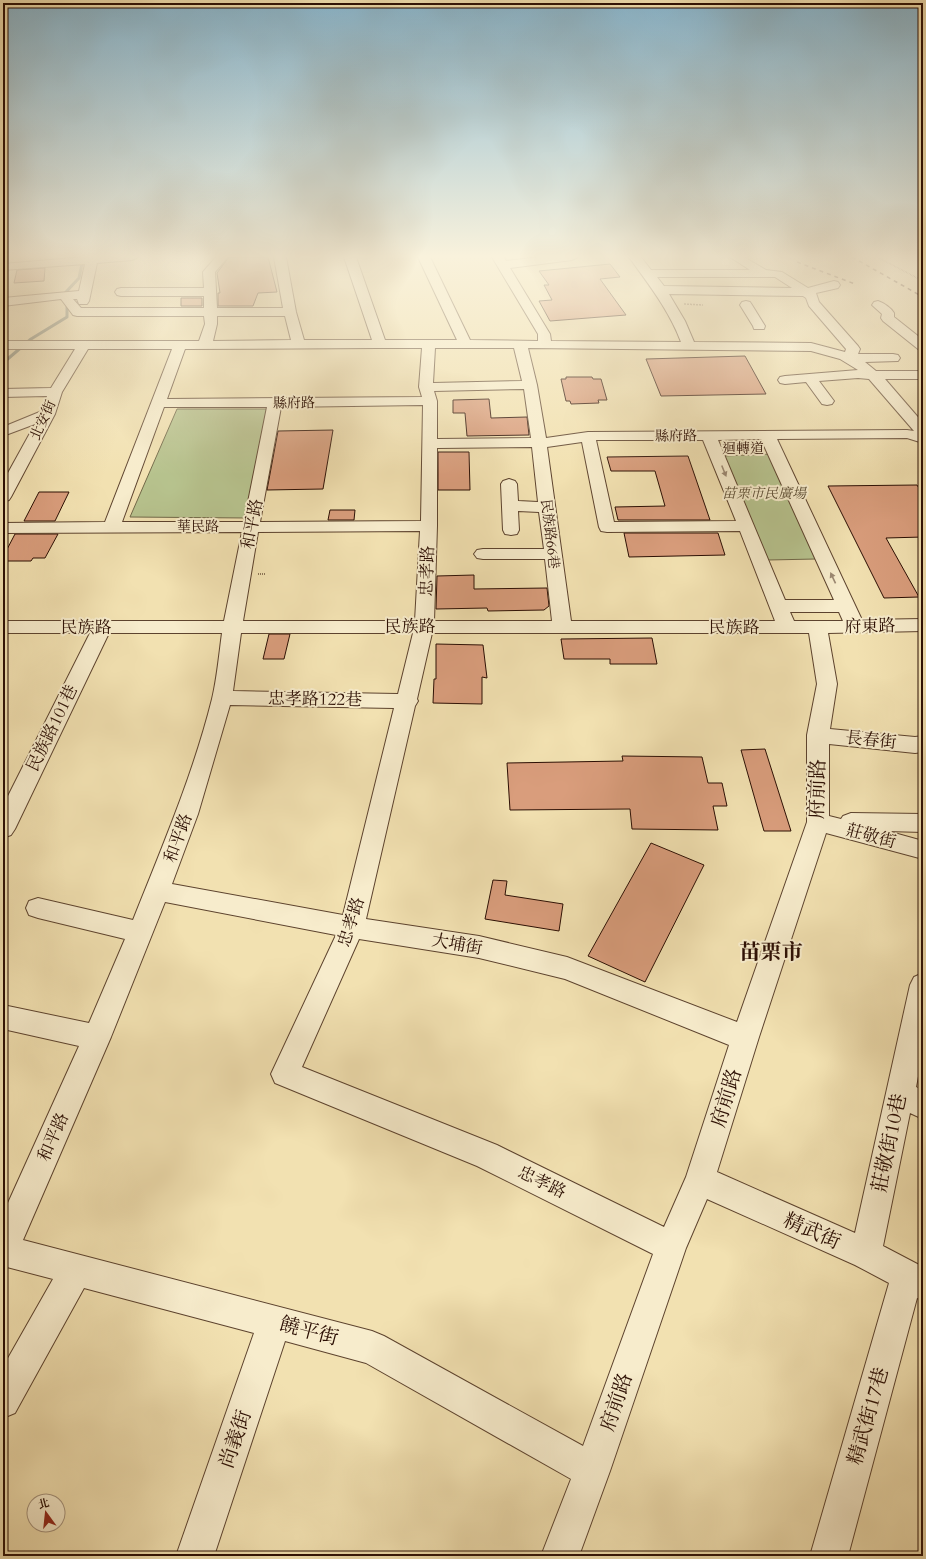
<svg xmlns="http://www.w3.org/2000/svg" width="926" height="1559" viewBox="0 0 926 1559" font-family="Cardo,'Noto Serif TC',serif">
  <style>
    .green { fill: #b7c38e; stroke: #716848 }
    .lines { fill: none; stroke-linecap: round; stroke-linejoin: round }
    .stream { stroke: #6e776a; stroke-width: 3 }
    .building { fill: #d99d7c; stroke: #2b0e03 }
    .minor-casing { stroke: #5d432e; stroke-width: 2 }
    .path-far1 { stroke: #2b0e03; stroke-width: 1.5; stroke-dasharray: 0.5 1; stroke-linecap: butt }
    .path { stroke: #2b0e03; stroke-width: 2; stroke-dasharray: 0.5 1.5; stroke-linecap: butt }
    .minor { fill: #f7eccc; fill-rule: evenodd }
    .rail { stroke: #2b0e03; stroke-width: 1.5; stroke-dasharray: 4 4; stroke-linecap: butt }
    .oneway { fill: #9b8872 }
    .labels { text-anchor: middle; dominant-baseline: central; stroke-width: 4; stroke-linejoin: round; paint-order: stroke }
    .far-street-label { font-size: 14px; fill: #2b0e03; stroke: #f7eccc }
    .far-park-label { font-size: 14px; font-style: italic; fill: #5c4d34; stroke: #f7eccc }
    .street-label { font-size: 17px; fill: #2b0e03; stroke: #f7eccc }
    .near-street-label { font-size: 20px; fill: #2b0e03; stroke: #f7eccc }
    .district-label { font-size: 21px; font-weight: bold; fill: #2b0e03; stroke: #f7eccc }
  </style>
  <rect width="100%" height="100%" fill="#f2e1b1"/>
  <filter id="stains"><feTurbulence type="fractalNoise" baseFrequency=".005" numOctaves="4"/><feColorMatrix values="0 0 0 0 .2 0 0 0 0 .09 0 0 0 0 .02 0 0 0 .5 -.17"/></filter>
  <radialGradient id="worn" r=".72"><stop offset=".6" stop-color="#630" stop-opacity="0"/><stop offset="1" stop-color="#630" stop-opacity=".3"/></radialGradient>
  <path class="green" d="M 177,409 L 271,409 L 247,518 L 130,517 Z
    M 772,454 L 816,559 L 768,560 L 724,456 Z"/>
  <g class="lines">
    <path class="stream" d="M 66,292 L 79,278 L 82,263
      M 3,363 L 31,339 L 67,317 L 67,307"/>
  </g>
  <path class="building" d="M 229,257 L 268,257 L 277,292 L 258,293 L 253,306 L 218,306 L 218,293 L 220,293 L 217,273 Z
    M 610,264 L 620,277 L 600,279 L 626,315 L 550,321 L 539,301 L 552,300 L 544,285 L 549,285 L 539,271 Z
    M 45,268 L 44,281 L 14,283 L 17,270 Z
    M 181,298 L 202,298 L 202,306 L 181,306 Z
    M 745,356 L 766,394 L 661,396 L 646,359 Z
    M 566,377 L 592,377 L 593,379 L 601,379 L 607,400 L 598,400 L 599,403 L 571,404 L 570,401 L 566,401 L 561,379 L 566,379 Z
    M 489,399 L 491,418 L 527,417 L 529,435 L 467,436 L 465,413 L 453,413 L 453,400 Z
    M 333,430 L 323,489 L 267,490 L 278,431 Z
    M 438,452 L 469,452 L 470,490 L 438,490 Z
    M 688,456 L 710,520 L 618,520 L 615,507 L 665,506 L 655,471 L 611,471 L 607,457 Z
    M 917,485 L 923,495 L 923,537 L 886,538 L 919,597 L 884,598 L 828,486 Z
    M 39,492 L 69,492 L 55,521 L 24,521 Z
    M 330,510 L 355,510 L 354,520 L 328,520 Z
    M 624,533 L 718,533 L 725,555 L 629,557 Z
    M 15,534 L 58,534 L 45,558 L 33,558 L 31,561 L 3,561 L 3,557 Z
    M 474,575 L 474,589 L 547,588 L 549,606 L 544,610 L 488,611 L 487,608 L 436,609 L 437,576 Z
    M 269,634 L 290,634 L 284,659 L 263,659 Z
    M 652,638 L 657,664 L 610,664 L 610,659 L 564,659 L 561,639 Z
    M 436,644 L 483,645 L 487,678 L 482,677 L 482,704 L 433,703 L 434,679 L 436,679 Z
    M 765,749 L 791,831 L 764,831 L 741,750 Z
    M 622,756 L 702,757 L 708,783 L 722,783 L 727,806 L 713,806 L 718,830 L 632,829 L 630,809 L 510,810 L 507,763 L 623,761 Z
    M 651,843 L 704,865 L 645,982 L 588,956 Z
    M 493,880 L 507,881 L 505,895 L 563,904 L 559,931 L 485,919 Z"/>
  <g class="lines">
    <defs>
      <path id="minor" d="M 85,257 L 138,257 L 132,260 L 97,263 L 89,301 L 87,304 L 79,304 L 77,299 L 73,299 L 81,308 L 204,308 L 204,296 L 121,296 L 117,295 L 115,292 L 117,289 L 121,288 L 204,288 L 203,272 L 216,257 L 228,257 L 215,272 L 217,308 L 283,308 L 274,257 L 286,257 L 296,312 L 304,340 L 372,340 L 344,257 L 356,257 L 385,340 L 457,340 L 418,257 L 430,257 L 470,340 L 538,341 L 538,334 L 492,257 L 504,257 L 506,261 L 540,257 L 578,257 L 572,260 L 510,268 L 550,334 L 551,341 L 681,342 C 669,310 649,285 629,257 L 641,257 L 651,270 L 750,270 L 730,257 L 744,257 L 766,270 L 782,272 L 808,288 L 834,281 L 838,282 L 840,285 L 838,288 L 816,293 L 819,302 L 858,346 L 860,349 L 858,354 L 893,354 L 898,355 L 900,358 L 898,361 L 865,362 L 876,371 L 923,371 L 923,379 L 885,379 L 923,423 L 923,443 L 907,438 L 777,439 L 862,620 L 923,619 L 923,631 L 828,633 L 837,684 L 830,729 L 915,737 L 923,736 L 923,752 L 915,753 L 829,744 L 829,816 L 841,819 L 843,816 L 851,813 L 923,814 L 923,832 L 887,831 L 923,841 L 923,859 L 826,833 L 759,1037 L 717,1172 L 855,1233 L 910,985 L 914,977 L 923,973 L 923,1050 L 916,1087 L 923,1090 L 923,1119 L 910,1113 L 883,1246 L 923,1267 L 923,1300 L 917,1298 L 848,1556 L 810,1556 L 889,1283 L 855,1265 L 707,1199 L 686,1248 L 610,1471 L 579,1556 L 541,1556 L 571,1479 L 366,1363 L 285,1341 L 214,1556 L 176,1556 L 254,1333 L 84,1288 L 15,1413 L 3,1418 L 3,1367 L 53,1279 L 3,1266 L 3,1214 L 79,1046 L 3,1029 L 3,1005 L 89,1023 L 125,939 L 38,918 L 29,915 L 26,908 L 29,901 L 38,898 L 133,920 C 162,847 193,775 212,699 C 217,678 219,655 222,633 L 109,633 L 15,829 L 11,835 L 3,838 L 3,806 L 90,633 L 3,633 L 3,621 L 224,621 L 242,532 L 3,533 L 3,523 L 105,522 L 172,349 L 88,349 L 62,392 L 55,414 L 11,497 L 9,500 L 3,502 L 3,482 L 35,424 L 3,436 L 3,427 L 42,411 L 47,396 L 3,397 L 3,389 L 51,388 L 75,349 L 3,349 L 3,341 L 199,341 L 205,324 L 204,316 L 77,316 L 73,315 L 61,299 L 3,306 L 3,298 L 79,291 L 85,264 L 3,270 L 3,264 ZM 657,277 L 775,277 L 792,288 L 664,286 ZM 669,294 L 803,296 L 806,298 L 809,306 L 846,349 L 845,352 L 811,343 L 694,342 L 685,321 ZM 217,316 L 285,316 L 291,340 L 213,341 L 217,324 ZM 377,348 L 422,348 L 419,387 L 422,397 L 167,399 L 185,349 ZM 435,348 L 514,348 L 522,381 L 433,383 ZM 528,348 L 811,351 L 840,359 L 858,370 L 785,376 L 780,377 L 778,380 L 780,383 L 785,384 L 806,382 L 822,404 L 827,405 L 832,404 L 834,401 L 819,381 L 858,378 L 869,379 L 914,431 L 907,430 L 588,432 L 546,438 L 537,385 ZM 524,389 L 531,438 L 437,439 L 437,401 L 434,391 ZM 423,405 L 421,521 L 260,522 L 281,407 ZM 164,407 L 267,407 L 244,522 L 122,522 ZM 761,439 L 834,600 L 785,600 L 718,440 ZM 596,440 L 703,440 L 736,521 L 614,522 ZM 582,442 L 599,527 L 601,531 L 607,532 L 740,531 L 775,621 L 571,621 L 547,447 ZM 532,447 L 538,502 L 518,501 L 517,484 L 515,481 L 509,479 L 503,481 L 501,484 L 503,530 L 505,534 L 511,535 L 517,534 L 519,530 L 518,511 L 539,512 L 544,549 L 483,549 L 477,550 L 474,554 L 477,558 L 483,559 L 545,559 L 552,621 L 434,621 L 437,526 L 437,448 ZM 420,531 L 415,621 L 243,621 L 258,532 ZM 790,612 L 839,612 L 843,621 L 794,621 ZM 241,633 L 413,633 L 398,694 L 233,691 ZM 432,633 L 809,633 L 817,684 L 807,735 L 807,822 L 737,1022 L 567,957 L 479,936 L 366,919 L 415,706 L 418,701 L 417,699 ZM 230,705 L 394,708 L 343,915 L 172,884 L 198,814 ZM 165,902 L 336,935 L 271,1074 L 275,1083 L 477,1166 L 653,1254 L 583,1446 L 384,1336 L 372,1331 L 23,1240 L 111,1037 ZM 359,939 L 479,958 L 565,979 L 729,1045 L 686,1177 L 664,1227 L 497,1145 L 302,1067 Z
        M 746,301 L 750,302 L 752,305 L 765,326 L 764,329 L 754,329 L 753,326 L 740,305 L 742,302 Z
        M 878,301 C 884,303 891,308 894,313 L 894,317 L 923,340 L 923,350 L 918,349 L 883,321 L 881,318 L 882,314 L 872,305 L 874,302 Z"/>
    </defs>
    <use href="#minor" class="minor-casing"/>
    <path class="path-far1" d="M 877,257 L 923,281
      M 684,304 L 703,305"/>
    <path class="path" d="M 258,574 L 265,574"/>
    <use href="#minor" class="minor"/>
    <path class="rail" d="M 852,257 L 923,297
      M 797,262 L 855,284"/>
  </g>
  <defs><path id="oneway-solid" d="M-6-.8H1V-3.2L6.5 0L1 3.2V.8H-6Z"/></defs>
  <g class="oneway">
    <use href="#oneway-solid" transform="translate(724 471) rotate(68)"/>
    <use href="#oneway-solid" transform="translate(833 578) rotate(-115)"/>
  </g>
  <linearGradient id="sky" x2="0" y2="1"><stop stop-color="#89b8d1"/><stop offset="0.54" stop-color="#f9f2dc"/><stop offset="1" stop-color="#f9f2dc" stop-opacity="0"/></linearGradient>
  <rect width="926" height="475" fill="url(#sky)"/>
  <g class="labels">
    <g class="far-street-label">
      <text transform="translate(294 403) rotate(-1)">縣府路</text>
      <text transform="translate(43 420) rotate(-66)">北安街</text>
      <text transform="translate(676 436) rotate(-1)">縣府路</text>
      <text x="743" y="448">迴轉道</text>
      <text x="198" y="526">華民路</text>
      <text transform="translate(550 534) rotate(83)">民族路66巷</text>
    </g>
    <g class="far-park-label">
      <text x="764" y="493">苗栗市民廣場</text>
    </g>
    <g class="street-label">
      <text transform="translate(252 524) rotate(-79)">和平路</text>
      <text transform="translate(427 571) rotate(-88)">忠孝路</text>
      <text x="410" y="626">民族路</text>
      <text transform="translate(870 626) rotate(-1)">府東路</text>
      <text x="86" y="627">民族路</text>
      <text x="734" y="627">民族路</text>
      <text transform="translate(315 699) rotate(1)">忠孝路122巷</text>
      <text transform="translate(52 728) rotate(-64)">民族路101巷</text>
      <text transform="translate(871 740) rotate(6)">長春街</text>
      <text transform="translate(871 836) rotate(15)">莊敬街</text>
      <text transform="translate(178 838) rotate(-70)">和平路</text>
      <text transform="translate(351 922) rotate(-72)">忠孝路</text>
      <text transform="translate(457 944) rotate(10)">大埔街</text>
      <text transform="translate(53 1137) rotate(-66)">和平路</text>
      <text transform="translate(542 1182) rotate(26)">忠孝路</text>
    </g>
    <g class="near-street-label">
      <text transform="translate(817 789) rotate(-88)">府前路</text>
      <text transform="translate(726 1098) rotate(-73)">府前路</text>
      <text transform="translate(889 1143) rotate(-78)">莊敬街10巷</text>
      <text transform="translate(812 1231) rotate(24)">精武街</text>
      <text transform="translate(309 1331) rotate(15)">饒平街</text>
      <text transform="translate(616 1402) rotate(-71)">府前路</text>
      <text transform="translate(868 1416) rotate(-74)">精武街17巷</text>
      <text transform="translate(235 1439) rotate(-71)">尚義街</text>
    </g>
    <g class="district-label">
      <text x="771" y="952">苗栗市</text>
    </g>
  </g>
  <rect width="926" height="1559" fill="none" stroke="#f2e1b1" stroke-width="16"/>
  <rect x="4" y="4" width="918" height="1551" fill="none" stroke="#2b0e03" stroke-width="2"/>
  <rect x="8" y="8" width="910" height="1543" fill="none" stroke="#2b0e03"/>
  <g transform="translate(46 1513) rotate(345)"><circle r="19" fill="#f7eccc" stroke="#a5937c"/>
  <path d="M0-3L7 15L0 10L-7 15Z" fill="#8f2418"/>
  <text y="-6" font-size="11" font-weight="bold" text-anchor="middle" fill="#2b0e03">北</text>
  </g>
  <rect width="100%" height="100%" filter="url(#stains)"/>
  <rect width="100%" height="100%" fill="url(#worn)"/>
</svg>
